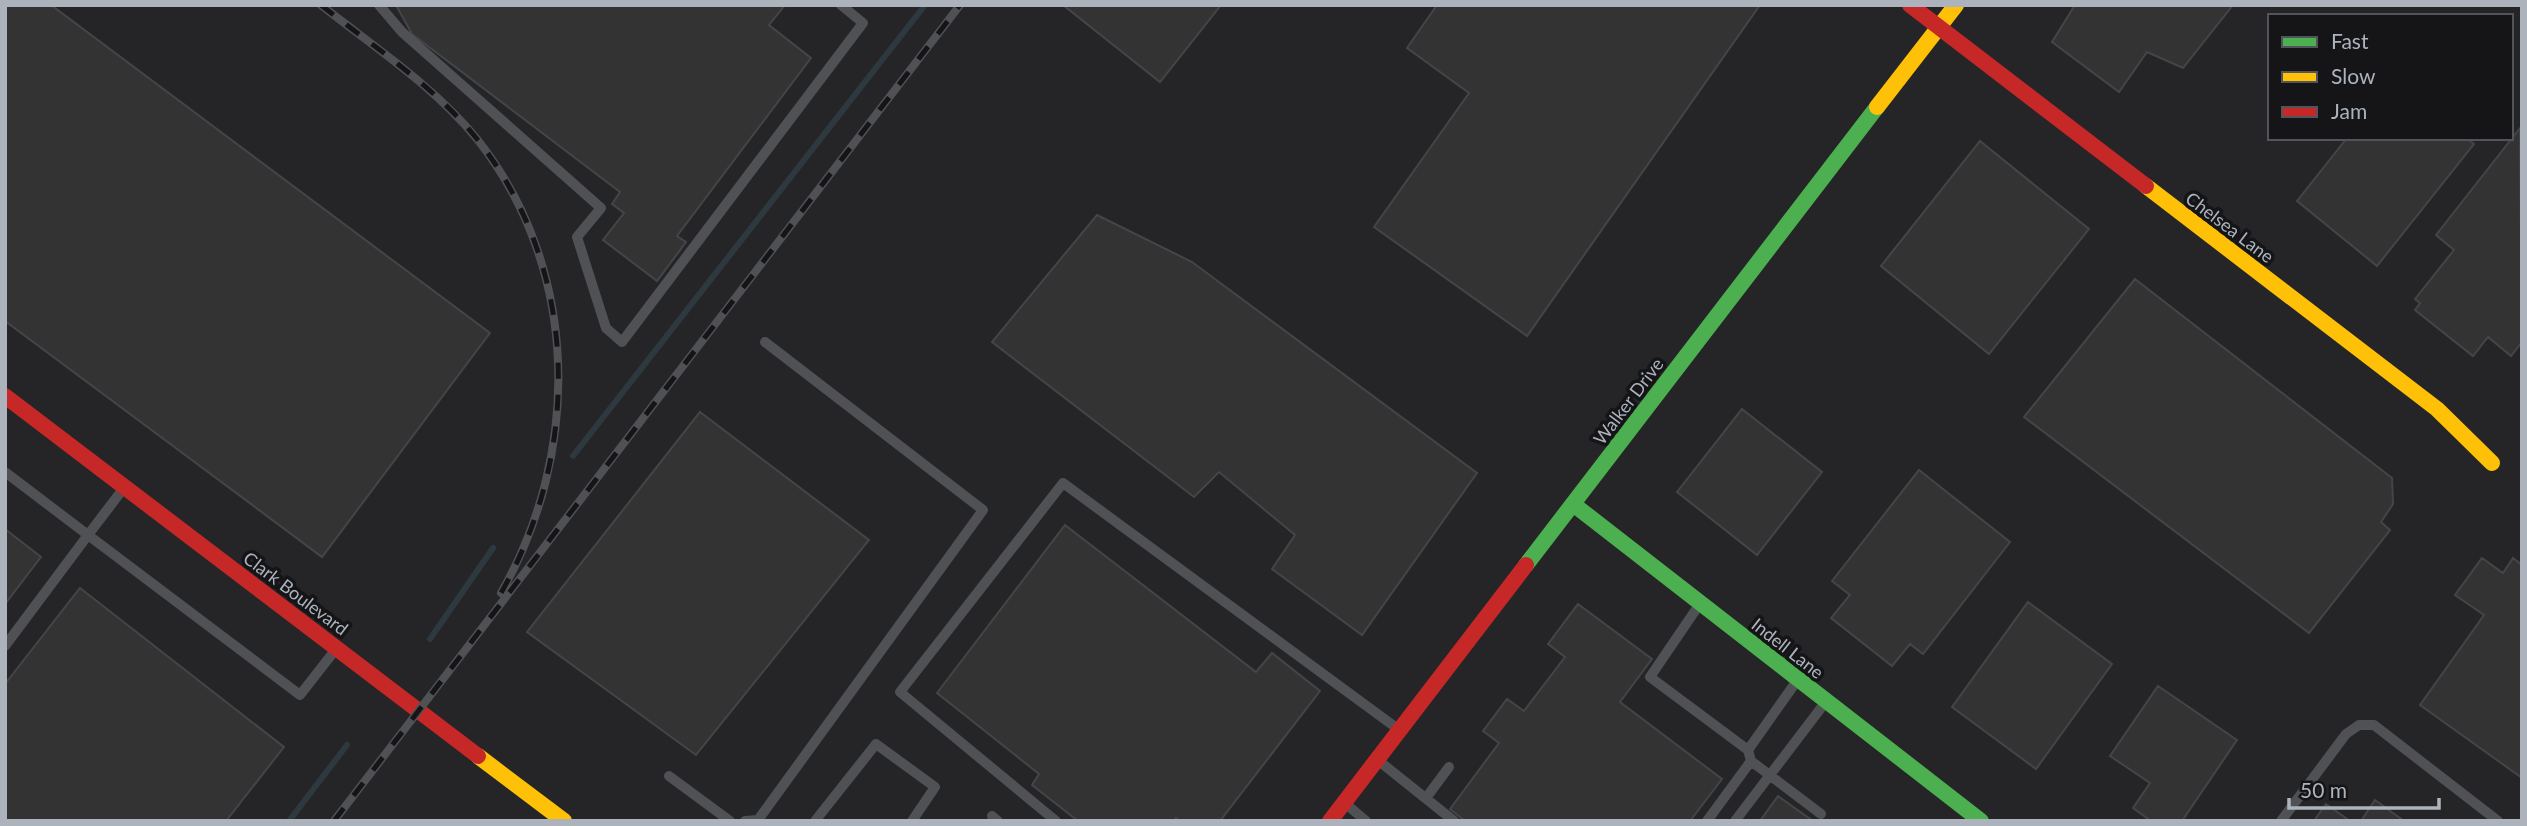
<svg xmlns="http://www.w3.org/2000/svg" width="2527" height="826" viewBox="0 0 2527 826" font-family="Lato,sans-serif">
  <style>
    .built { fill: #252528; fill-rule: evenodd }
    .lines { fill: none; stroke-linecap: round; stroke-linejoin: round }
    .stream { stroke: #2d383f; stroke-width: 6 }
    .building { fill: #333334; stroke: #444548; stroke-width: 2 }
    .lane { stroke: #4f5155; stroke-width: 10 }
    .fast { stroke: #4caf50; stroke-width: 16 }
    .slow { stroke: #ffc107; stroke-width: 16 }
    .jam { stroke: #c62828; stroke-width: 16 }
    .rail-casing { stroke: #4f5154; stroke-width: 8 }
    .rail { stroke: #151518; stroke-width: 5; stroke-dasharray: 16; stroke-linecap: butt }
    .labels { text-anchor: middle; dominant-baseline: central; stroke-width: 7; stroke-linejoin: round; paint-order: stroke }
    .street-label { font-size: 18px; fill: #acb3bd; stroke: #151518 }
  </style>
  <rect width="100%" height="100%" fill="#1b1b1c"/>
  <path class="built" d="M 5,5 L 2522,5 L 2522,821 L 5,821 ZM 2270,16 L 2511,16 L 2511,138 L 2270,138 Z"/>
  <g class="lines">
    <path class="stream" d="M 573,456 L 925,5
      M 430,639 L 493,548
      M 289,821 L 347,745"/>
  </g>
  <path class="building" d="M 5,5 L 51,5 L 490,333 L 322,557 L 5,321 Z
    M 396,5 L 785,5 L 769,25 L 811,58 L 677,236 L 686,242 L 657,281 L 603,240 L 624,213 L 612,204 L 620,192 L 412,34 Z
    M 1063,5 L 1221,5 L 1160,82 Z
    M 1437,5 L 1760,5 L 1527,336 L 1374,227 L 1469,93 L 1407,48 Z
    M 2075,5 L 2233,5 L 2183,68 L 2147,52 L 2119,92 L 2052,42 Z
    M 2520,128 L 2522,342 L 2511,356 L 2488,337 L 2473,356 L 2415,310 L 2420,303 L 2415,299 L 2454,250 L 2436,235 Z
    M 2347,138 L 2466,138 L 2474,144 L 2377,266 L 2297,201 Z
    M 1980,141 L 2089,229 L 1989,354 L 1881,266 Z
    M 1097,215 L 1192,262 L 1477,473 L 1362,635 L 1272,569 L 1295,535 L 1219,472 L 1194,497 L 992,342 Z
    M 2135,279 L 2392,478 L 2393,504 L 2381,522 L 2390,530 L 2309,633 L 2024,417 Z
    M 1742,409 L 1822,472 L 1757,555 L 1677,492 Z
    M 700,412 L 869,540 L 696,755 L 527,632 Z
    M 1919,470 L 2010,542 L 1923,654 L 1910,644 L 1892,666 L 1831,618 L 1850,595 L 1832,581 Z
    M 1065,525 L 1256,672 L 1272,653 L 1320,691 L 1220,821 L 1180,821 L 1176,818 L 1174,821 L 1078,821 L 1032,785 L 1039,774 L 937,693 Z
    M 5,529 L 41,557 L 5,604 Z
    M 2482,558 L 2503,573 L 2513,558 L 2522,565 L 2522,778 L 2420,705 L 2484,615 L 2455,595 Z
    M 80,588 L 284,747 L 226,821 L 5,821 L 5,684 Z
    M 2028,602 L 2112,664 L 2036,769 L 1952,707 Z
    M 1578,604 L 1652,659 L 1620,702 L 1722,779 L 1690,821 L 1465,821 L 1450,809 L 1499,743 L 1483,731 L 1507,699 L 1524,711 L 1565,657 L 1548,644 Z
    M 2158,686 L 2237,740 L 2182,821 L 2151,821 L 2133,808 L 2150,783 L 2110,756 Z
    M 1778,796 L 1813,821 L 1760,821 Z
    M 2375,800 L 2404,821 L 2361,821 Z
    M 2326,804 L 2350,821 L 2314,821 Z"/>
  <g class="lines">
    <path class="lane" d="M 379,5 L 402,32 L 601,208 L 577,237 L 606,328 L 622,342 L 863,23 L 841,5
      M 5,472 L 88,535 L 123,489
      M 1699,605 L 1650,677 L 1748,750 L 1796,682
      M 5,646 L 88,535 L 300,695 L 336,649
      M 1748,750 L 1751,761 L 1821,814
      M 1379,761 L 1454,821
      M 669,776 L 730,821
      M 1426,798 L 1449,767
      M 1346,804 L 1366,821
      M 992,816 L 998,821
      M 745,821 L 758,820 L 983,510 L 765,342
      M 815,821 L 876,744 L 935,787 L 912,821
      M 1056,821 L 900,692 L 1063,483 L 1398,729
      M 1707,821 L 1751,761
      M 1735,821 L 1824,704
      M 2281,821 L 2346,734 L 2359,725 L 2374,725 L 2498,821"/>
    <path class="fast" d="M 1573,504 L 1981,821
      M 1526,565 L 1877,107"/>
    <path class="slow" d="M 1877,107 L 1956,5
      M 2146,186 L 2437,409 L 2492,463
      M 478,756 L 564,821"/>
    <path class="jam" d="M 1910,5 L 2146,186
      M 5,396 L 478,756
      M 1330,821 L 1526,565"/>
    <defs>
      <path id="rail" d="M 321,5 C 374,47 434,86 477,139 C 580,269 582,451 501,593
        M 334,821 L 960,5"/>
    </defs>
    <use href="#rail" class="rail-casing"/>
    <use href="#rail" class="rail"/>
  </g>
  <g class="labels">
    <g class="street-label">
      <text transform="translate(2230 227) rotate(37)">Chelsea Lane</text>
      <text transform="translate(1628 401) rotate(-53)">Walker Drive</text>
      <text transform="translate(296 593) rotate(37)">Clark Boulevard</text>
      <text transform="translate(1788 648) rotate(38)">Indell Lane</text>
    </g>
  </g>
  <rect width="2527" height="826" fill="none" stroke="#acb3bd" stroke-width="14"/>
  <rect x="2268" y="14" width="245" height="126" fill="#151518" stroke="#51545a" stroke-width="2"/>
  <rect x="2282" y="37" width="35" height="10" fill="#4caf50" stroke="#51545a" stroke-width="2"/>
  <text x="2331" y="49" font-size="21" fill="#acb3bd">Fast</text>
  <rect x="2282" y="72" width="35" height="10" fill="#ffc107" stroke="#51545a" stroke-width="2"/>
  <text x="2331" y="84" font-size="21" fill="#acb3bd">Slow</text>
  <rect x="2282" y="107" width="35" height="10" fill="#c62828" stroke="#51545a" stroke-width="2"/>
  <text x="2331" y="119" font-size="21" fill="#acb3bd">Jam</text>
  <path d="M2289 798v10h150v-10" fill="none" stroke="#acb3bd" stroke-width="3.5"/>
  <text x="2300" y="798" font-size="21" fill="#acb3bd" stroke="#151518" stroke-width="5" paint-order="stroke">50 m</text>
</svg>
